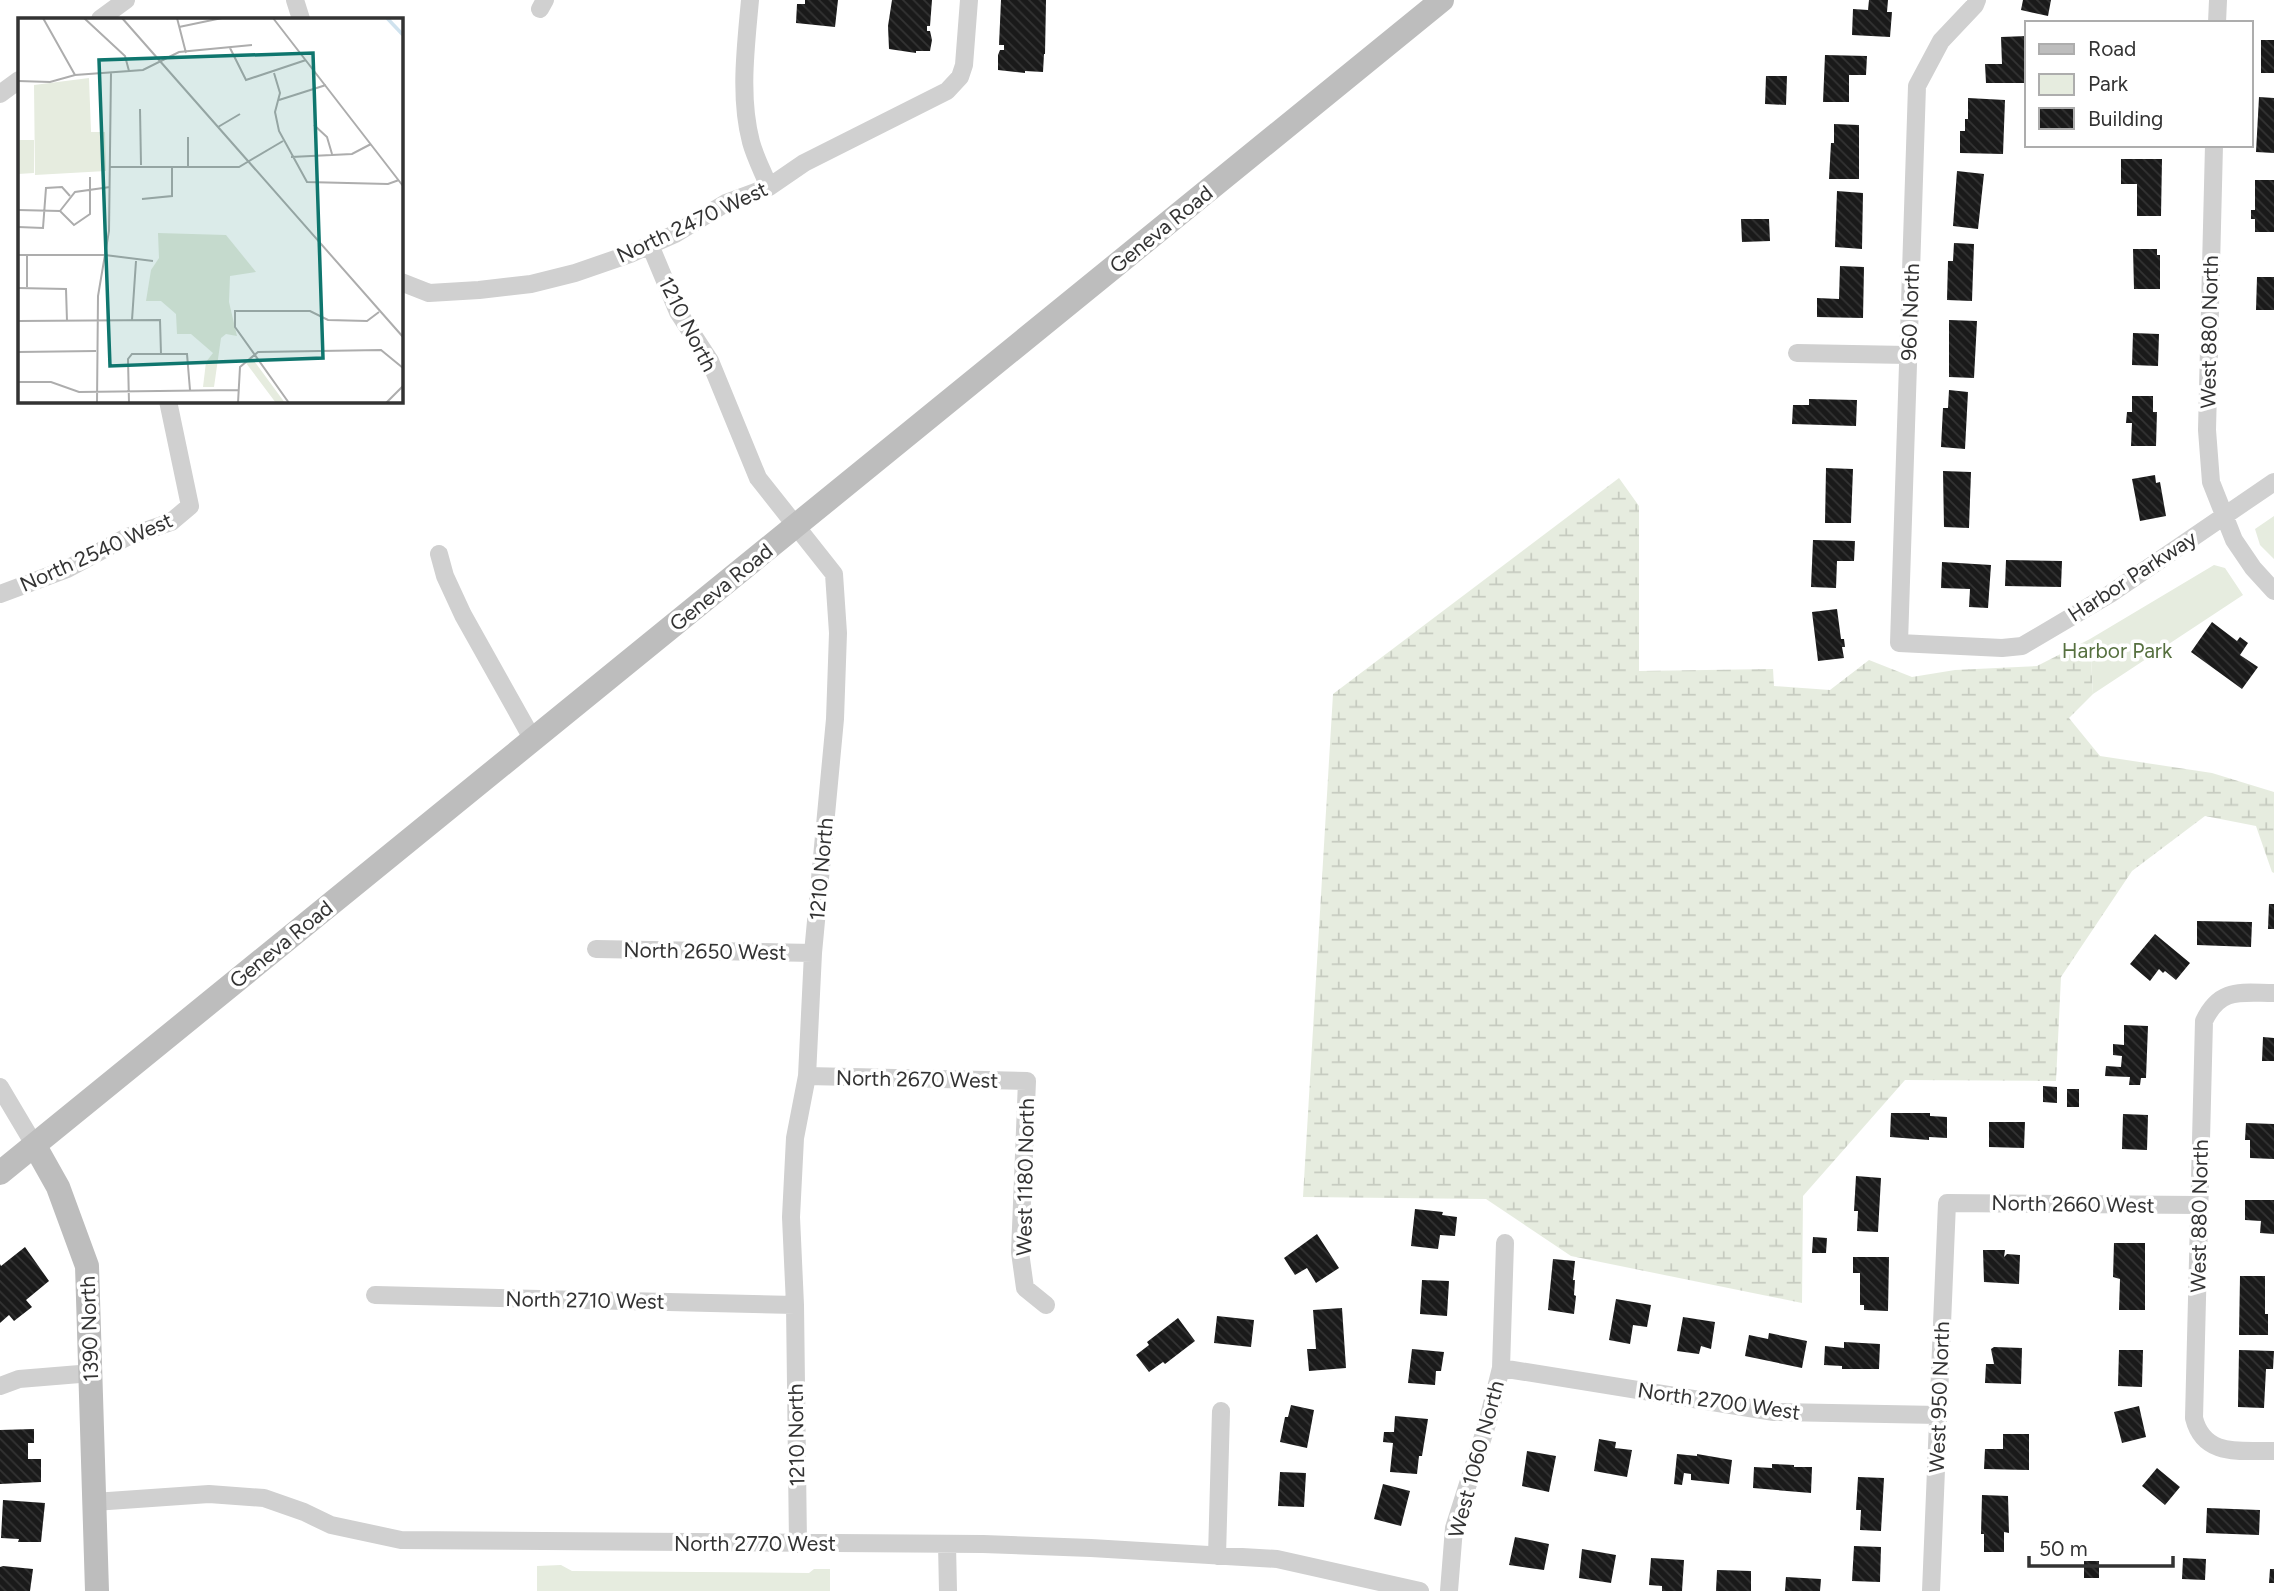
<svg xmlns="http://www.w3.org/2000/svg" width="2274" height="1591" viewBox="0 0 2274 1591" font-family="Figtree,sans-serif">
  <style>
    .wetland { fill: url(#wetland-marsh) }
    .park { fill: #e6ecdf }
    .building { fill: url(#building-back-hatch) }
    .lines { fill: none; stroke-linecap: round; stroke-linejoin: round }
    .street { stroke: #d0d0d0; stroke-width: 18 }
    .secondary { stroke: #bdbdbd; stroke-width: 24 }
    .labels { text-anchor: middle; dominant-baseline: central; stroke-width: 7; stroke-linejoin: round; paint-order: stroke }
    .street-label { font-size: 21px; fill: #333; stroke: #fff }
    .park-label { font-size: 21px; fill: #56703f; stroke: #fff }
    .inset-river { fill: none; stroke: #cfe2ee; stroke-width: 3.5 }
    .inset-road { fill: none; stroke: #adadad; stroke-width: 2 }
    .view { fill: #0f766e; fill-opacity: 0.15; stroke: #0f766e; stroke-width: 3.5 }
    .inset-edge { fill: none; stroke: #333; stroke-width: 3.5 }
  </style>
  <defs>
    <pattern id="wetland-marsh" width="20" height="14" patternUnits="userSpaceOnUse" patternTransform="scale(1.75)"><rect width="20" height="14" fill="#e6ecdf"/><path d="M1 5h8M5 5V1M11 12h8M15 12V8" fill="none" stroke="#c6cbc0"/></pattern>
    <pattern id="building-back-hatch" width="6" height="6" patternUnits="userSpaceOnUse" patternTransform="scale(1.75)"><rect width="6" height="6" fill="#1a1a1a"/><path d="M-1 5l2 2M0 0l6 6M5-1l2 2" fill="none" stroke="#333"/></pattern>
  </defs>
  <rect width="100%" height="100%" fill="#fff"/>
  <path class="wetland" d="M 1619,478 L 1639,506 L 1639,671 L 1773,669 L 1774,686 L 1830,690 L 1869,660 L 1912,677 L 1955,670 L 2037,666 L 2090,639 L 2093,694 L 2069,718 L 2100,756 L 2212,773 L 2274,792 L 2274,873 L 2272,872 L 2256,826 L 2205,816 L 2132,871 L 2061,977 L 2056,1081 L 1905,1080 L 1803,1196 L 1802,1303 L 1571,1256 L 1486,1199 L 1303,1197 L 1333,694 Z"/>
  <path class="park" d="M 2274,516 L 2274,559 L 2260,545 L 2255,529 Z
    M 2214,565 L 2225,568 L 2243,595 L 2093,694 L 2090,639 Z
    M 561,1565 L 572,1571 L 809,1573 L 814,1569 L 830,1569 L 830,1591 L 537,1591 L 537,1566 Z"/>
  <path class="building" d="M 805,0 L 838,0 L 835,27 L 796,23 L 797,4 L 805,4 Z
    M 892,0 L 932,0 L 930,26 L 927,26 L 927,31 L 930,31 L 932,40 L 930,51 L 916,51 L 916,53 L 889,49 L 888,26 Z
    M 1001,0 L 1046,0 L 1045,54 L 1044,54 L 1043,72 L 1025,71 L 1025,73 L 998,70 L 998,55 L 1000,50 L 1004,50 L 1004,45 L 999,45 Z
    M 1869,0 L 1888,0 L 1887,12 L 1892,12 L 1890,37 L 1852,35 L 1853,9 L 1868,10 Z
    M 2023,0 L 2051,0 L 2048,16 L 2021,10 Z
    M 2027,36 L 2027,83 L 1986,83 L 1985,64 L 2002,64 L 2001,37 Z
    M 2261,40 L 2274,40 L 2274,73 L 2261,73 Z
    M 1825,55 L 1867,56 L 1866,75 L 1849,75 L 1849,102 L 1823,102 Z
    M 1766,76 L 1787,76 L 1786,105 L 1765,104 Z
    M 2259,97 L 2274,98 L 2274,153 L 2256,152 Z
    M 1968,98 L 2005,100 L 2003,154 L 1960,153 L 1960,131 L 1965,131 L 1965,119 L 1968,119 Z
    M 1834,124 L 1859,125 L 1859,179 L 1829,179 L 1831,143 L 1834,143 Z
    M 2121,159 L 2162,159 L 2161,216 L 2137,216 L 2137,184 L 2121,184 Z
    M 1957,171 L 1984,174 L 1978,229 L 1953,226 Z
    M 2255,180 L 2274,180 L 2274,232 L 2255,232 L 2255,219 L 2251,219 L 2251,210 L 2255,210 Z
    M 1837,191 L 1863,193 L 1862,249 L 1835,247 Z
    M 1741,219 L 1769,219 L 1770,241 L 1742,242 Z
    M 1954,243 L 1974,244 L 1972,301 L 1947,300 L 1948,261 L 1953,261 Z
    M 2133,249 L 2157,249 L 2157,255 L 2160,255 L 2160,289 L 2134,289 Z
    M 1840,266 L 1864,267 L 1863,318 L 1817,317 L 1817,298 L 1839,299 Z
    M 2257,277 L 2274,277 L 2274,310 L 2256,310 Z
    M 1949,320 L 1977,321 L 1974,378 L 1949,377 Z
    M 2133,333 L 2159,334 L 2158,366 L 2132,365 Z
    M 1949,390 L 1968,392 L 1965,449 L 1941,447 L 1943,408 L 1948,408 Z
    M 2132,396 L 2153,396 L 2153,412 L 2157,412 L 2156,446 L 2131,446 L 2132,423 L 2126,423 L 2127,412 L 2132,412 Z
    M 1809,399 L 1857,400 L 1856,426 L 1792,424 L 1793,405 L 1809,405 Z
    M 1826,468 L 1853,469 L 1851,523 L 1825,523 Z
    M 1943,471 L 1971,472 L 1969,528 L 1944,527 Z
    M 2155,475 L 2156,483 L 2160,482 L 2166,516 L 2140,521 L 2132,479 Z
    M 1813,540 L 1855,541 L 1854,561 L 1837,561 L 1836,588 L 1811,587 Z
    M 2006,560 L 2062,561 L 2061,587 L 2005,586 Z
    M 1942,562 L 1991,565 L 1988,608 L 1969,607 L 1970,589 L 1941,588 Z
    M 1837,609 L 1841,639 L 1844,639 L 1845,647 L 1842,647 L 1844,658 L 1818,661 L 1812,612 Z
    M 2212,622 L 2237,641 L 2240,637 L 2248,643 L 2240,655 L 2258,667 L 2242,689 L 2191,652 Z
    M 2269,904 L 2274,904 L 2274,929 L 2268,929 Z
    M 2197,921 L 2252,922 L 2251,947 L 2197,945 Z
    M 2155,934 L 2190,963 L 2176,980 L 2165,971 L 2163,973 L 2159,969 L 2150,981 L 2130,964 Z
    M 2124,1025 L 2148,1026 L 2146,1078 L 2141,1078 L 2140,1085 L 2129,1085 L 2130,1077 L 2105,1076 L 2106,1066 L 2121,1067 L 2122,1056 L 2113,1055 L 2113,1044 L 2124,1045 Z
    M 2263,1037 L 2274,1038 L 2274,1061 L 2262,1061 Z
    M 2043,1086 L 2057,1087 L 2057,1103 L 2043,1102 Z
    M 2067,1089 L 2079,1089 L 2079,1107 L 2067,1107 Z
    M 1891,1113 L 1930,1113 L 1930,1116 L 1947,1117 L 1947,1138 L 1929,1137 L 1929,1140 L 1890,1137 Z
    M 2123,1114 L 2148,1115 L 2147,1150 L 2122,1149 Z
    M 1989,1122 L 2025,1122 L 2024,1148 L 1989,1147 Z
    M 2246,1123 L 2274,1124 L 2274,1159 L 2250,1158 L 2250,1140 L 2245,1140 Z
    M 1856,1176 L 1881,1178 L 1878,1232 L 1857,1231 L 1858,1211 L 1854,1211 Z
    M 2245,1200 L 2274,1200 L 2274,1234 L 2260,1233 L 2261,1221 L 2245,1220 Z
    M 1415,1209 L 1443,1212 L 1442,1215 L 1457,1217 L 1455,1236 L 1440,1235 L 1438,1249 L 1411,1246 Z
    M 1317,1234 L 1339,1268 L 1316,1283 L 1307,1268 L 1295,1275 L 1284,1258 Z
    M 1813,1237 L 1827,1238 L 1826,1253 L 1812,1253 Z
    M 2114,1243 L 2145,1243 L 2145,1310 L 2119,1310 L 2120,1279 L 2113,1277 Z
    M 25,1247 L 49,1281 L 26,1300 L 32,1307 L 14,1321 L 9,1315 L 0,1323 L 0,1264 L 1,1266 Z
    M 1983,1250 L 2005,1250 L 2004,1257 L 2007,1254 L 2020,1255 L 2019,1284 L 1984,1282 Z
    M 1853,1257 L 1889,1257 L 1888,1311 L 1864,1310 L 1864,1305 L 1860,1305 L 1860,1273 L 1853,1273 Z
    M 1553,1259 L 1575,1261 L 1573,1280 L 1575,1280 L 1574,1295 L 1576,1296 L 1574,1314 L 1548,1310 Z
    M 2240,1276 L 2265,1276 L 2265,1314 L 2268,1314 L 2268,1335 L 2239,1335 Z
    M 1422,1280 L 1449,1281 L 1447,1316 L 1420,1314 Z
    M 1616,1299 L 1651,1305 L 1647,1327 L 1633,1325 L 1630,1344 L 1609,1340 Z
    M 1342,1308 L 1346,1368 L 1309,1371 L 1307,1349 L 1316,1349 L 1313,1310 Z
    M 1217,1316 L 1254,1320 L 1251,1347 L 1214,1343 Z
    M 1683,1317 L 1715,1322 L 1711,1349 L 1701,1346 L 1699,1354 L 1677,1351 Z
    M 1178,1318 L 1195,1341 L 1165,1364 L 1163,1362 L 1149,1372 L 1136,1355 L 1149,1345 L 1147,1342 Z
    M 1769,1333 L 1807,1341 L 1802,1368 L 1745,1356 L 1749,1335 L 1768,1339 Z
    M 1844,1342 L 1880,1344 L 1879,1369 L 1842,1369 L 1842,1366 L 1824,1365 L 1825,1346 L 1844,1348 Z
    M 1994,1347 L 2022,1348 L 2021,1384 L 1985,1383 L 1986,1364 L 1994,1364 L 1991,1349 Z
    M 1412,1349 L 1444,1352 L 1441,1371 L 1436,1371 L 1435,1385 L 1408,1383 Z
    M 2119,1350 L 2143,1350 L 2142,1387 L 2118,1386 Z
    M 2239,1350 L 2274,1351 L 2273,1369 L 2266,1369 L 2264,1408 L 2238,1407 Z
    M 1291,1405 L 1314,1410 L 1307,1448 L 1280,1442 L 1285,1417 L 1288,1417 Z
    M 2139,1406 L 2146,1437 L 2122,1443 L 2114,1412 Z
    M 1395,1416 L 1428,1419 L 1422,1456 L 1419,1456 L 1417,1474 L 1390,1472 L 1393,1443 L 1383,1442 L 1384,1432 L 1394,1432 Z
    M 34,1429 L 34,1443 L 28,1443 L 28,1459 L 41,1459 L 41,1482 L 0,1484 L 0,1430 Z
    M 2003,1434 L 2029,1434 L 2029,1470 L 1984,1469 L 1985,1449 L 2003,1449 Z
    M 1599,1439 L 1616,1442 L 1615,1448 L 1632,1450 L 1627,1477 L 1594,1471 Z
    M 1527,1451 L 1556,1456 L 1549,1492 L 1522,1486 Z
    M 1677,1454 L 1697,1456 L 1697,1454 L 1732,1460 L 1729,1484 L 1691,1480 L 1691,1474 L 1684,1473 L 1682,1485 L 1674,1484 Z
    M 1772,1464 L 1794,1465 L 1794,1467 L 1812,1467 L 1811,1493 L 1753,1488 L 1754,1467 L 1772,1468 Z
    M 2157,1468 L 2180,1487 L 2165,1505 L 2142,1486 Z
    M 1280,1472 L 1306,1473 L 1304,1507 L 1278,1506 Z
    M 1858,1477 L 1884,1478 L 1881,1531 L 1860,1530 L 1861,1510 L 1856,1510 Z
    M 1383,1484 L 1410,1491 L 1401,1526 L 1374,1519 Z
    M 1982,1495 L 2008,1496 L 2009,1533 L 2004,1532 L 2004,1552 L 1984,1552 L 1984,1534 L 1981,1534 Z
    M 3,1500 L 45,1503 L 41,1542 L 18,1542 L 19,1539 L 1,1538 Z
    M 2207,1508 L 2260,1510 L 2259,1535 L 2206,1533 Z
    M 1515,1537 L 1549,1544 L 1544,1570 L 1509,1565 Z
    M 1854,1546 L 1881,1547 L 1880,1582 L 1852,1581 Z
    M 1582,1549 L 1616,1555 L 1611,1583 L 1579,1578 Z
    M 1651,1558 L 1684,1560 L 1682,1591 L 1662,1591 L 1662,1586 L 1649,1585 Z
    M 2183,1558 L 2206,1559 L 2205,1580 L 2182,1579 Z
    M 2084,1561 L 2099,1561 L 2099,1578 L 2084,1578 Z
    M 3,1566 L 33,1569 L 30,1591 L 0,1591 L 0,1567 Z
    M 2270,1569 L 2274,1569 L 2274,1583 L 2269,1583 Z
    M 1717,1570 L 1751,1571 L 1751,1591 L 1716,1591 Z
    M 1786,1577 L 1821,1579 L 1820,1591 L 1785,1591 Z"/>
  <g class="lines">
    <path class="street" d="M 295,0 L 301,19
      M 750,0 C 746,46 739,96 751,142 C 755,157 763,172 769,187
      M 1977,0 L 1975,5 L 1941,41 L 1917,86 L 1899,643 L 2002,648 L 2022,646 L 2110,594 L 2274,482
      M 540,9 L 545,0
      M 100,19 L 126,0
      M 2217,23 L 2218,0
      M 0,94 L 19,80
      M 2214,145 L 2207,430 L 2211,482 L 2234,540 L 2253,568 L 2274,591
      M 650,245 L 678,312 L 710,361 L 758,478 L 834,574 L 838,633 L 835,719 L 813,953 L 807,1076 L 795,1138 L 791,1217 L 795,1305 L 798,1544
      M 401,282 L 429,293 L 479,290 L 531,284 L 575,273 L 630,254 L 675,234 L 726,203 L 769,187 L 804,163 L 947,91 L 960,77 L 964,65 L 969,0
      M 1797,353 L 1908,355
      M 439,554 L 445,576 L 463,615 L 533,740
      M 0,594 L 67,569 L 127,537 L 171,522 L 190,506 L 168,401
      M 596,949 L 813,953
      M 2274,993 C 2241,993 2220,987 2204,1021 L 2194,1418 C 2204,1458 2241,1450 2274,1451
      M 807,1076 L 1027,1081 L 1020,1252 L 1025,1288 L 1046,1305
      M 0,1087 L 35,1146
      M 375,1295 L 795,1305
      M 1501,1368 L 1774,1412 L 1939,1415
      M 0,1386 L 19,1379 L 92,1373
      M 94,1502 L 209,1494 L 264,1498 L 304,1512 L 331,1525 L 401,1540 L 983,1544 L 1091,1548 L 1277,1559 L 1420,1591
      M 947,1544 L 948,1591
      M 1217,1556 L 1221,1411
      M 1449,1591 L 1454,1528 L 1487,1424 L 1501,1368 L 1505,1243
      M 1931,1591 L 1947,1203 L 2199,1205"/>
    <path class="secondary" d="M 35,1146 L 58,1187 L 87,1266 L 97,1591
      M 0,1173 L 1442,0"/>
  </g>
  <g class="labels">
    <g class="street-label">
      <text transform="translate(692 222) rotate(-25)">North 2470 West</text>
      <text transform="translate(1161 229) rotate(-39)">Geneva Road</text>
      <text transform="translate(1910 312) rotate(-88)">960 North</text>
      <text transform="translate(688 324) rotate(63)">1210 North</text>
      <text transform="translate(2209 332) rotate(-89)">West 880 North</text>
      <text transform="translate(96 552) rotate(-24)">North 2540 West</text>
      <text transform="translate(2132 576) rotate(-33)">Harbor Parkway</text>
      <text transform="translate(721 587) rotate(-39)">Geneva Road</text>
      <text transform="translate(821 869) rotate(-85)">1210 North</text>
      <text transform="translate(281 944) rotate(-39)">Geneva Road</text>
      <text transform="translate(705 951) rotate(1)">North 2650 West</text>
      <text transform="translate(917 1079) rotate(1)">North 2670 West</text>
      <text transform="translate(1025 1177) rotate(-89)">West 1180 North</text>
      <text transform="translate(2073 1204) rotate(1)">North 2660 West</text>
      <text transform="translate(2199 1216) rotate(-89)">West 880 North</text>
      <text transform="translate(585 1300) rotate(1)">North 2710 West</text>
      <text transform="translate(89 1329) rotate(-92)">1390 North</text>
      <text transform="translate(1939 1397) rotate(-88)">West 950 North</text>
      <text transform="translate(1719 1401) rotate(8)">North 2700 West</text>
      <text transform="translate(796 1435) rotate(-91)">1210 North</text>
      <text transform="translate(1476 1459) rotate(-75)">West 1060 North</text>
      <text x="755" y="1543">North 2770 West</text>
    </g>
    <g class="park-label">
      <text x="2117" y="650">Harbor Park</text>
    </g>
  </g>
  <g transform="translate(18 18)">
    <rect width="385" height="385" fill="#fff"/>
    <path d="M 0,122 L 16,122 L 16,155 L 0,156 Z" fill="#e6ecdf"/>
    <path d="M 140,215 L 208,217 L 238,254 L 212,258 L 211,284 L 219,318 L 208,316 L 203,320 L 196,369 L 185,369 L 188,344 L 195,335 L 173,316 L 159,316 L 158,296 L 143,283 L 128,283 L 133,252 L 141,240 Z" fill="#e6ecdf"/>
    <path d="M 71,60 L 73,114 L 87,114 L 88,153 L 17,157 L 16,67 ZM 234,340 L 267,385 L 258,385 L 228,345 Z" fill="#e6ecdf"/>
    <path class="inset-river" d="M 369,0 L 385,17"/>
    <path class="inset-road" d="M 25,0 L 57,57M 66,0 L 107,38 L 111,53M 104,0 L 385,319M 159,0 L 168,35M 255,0 L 385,168M 161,9 L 204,0M 212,30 L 228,62 L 288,42M 256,55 L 262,75 L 257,94 L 261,113 L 289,164 L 370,166 L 381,162M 0,63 L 32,64 L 57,57 L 125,52 L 161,34 L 234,27M 261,82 L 308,67M 122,91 L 123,147M 296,107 L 309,119 L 314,136M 200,109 L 222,96M 170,119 L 170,148M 273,139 L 334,136 L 353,126M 91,149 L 221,149 L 265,123M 124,181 L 154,178 L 154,148M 0,192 L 42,193 L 56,207 L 72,196 L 72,159M 42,193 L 57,174 L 92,169M 0,209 L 25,210 L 28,170 L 44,169 L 52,178M 0,237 L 87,237 L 135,243M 9,237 L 9,269M 0,270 L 48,271 L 49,303M 114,302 L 118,243M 0,303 L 142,302 L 143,336M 0,334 L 78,333M 0,364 L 33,364 L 61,374 L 220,372M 79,385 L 80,278 L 91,213 L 93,54M 111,385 L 110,341 L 114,336 L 169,336 L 172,372M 220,385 L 222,349 L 240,334 L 363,332 L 385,350M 271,385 L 217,309 L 217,293 L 292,293 L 310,302 L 349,303 L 361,294M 368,385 L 385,368"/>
    <path class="view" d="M 295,35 L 305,340 L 92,348 L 81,42 Z"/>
    <rect width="385" height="385" class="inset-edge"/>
  </g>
  <rect x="2025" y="21" width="228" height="126" fill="#ffffff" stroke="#adadad" stroke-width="2"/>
  <rect x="2039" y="44" width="35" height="10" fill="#bdbdbd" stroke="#adadad" stroke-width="2"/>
  <text x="2088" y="56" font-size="21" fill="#333333">Road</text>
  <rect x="2039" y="74" width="35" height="21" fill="#e6ecdf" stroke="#adadad" stroke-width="2"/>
  <text x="2088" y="91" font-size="21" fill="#333333">Park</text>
  <rect x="2039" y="108" width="35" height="21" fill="url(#building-back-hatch)" stroke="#adadad" stroke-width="2"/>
  <text x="2088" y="126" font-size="21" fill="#333333">Building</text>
  <path d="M2029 1556v10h144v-10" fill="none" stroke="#333333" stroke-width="3.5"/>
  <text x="2039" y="1556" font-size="21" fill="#333333" stroke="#ffffff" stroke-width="5" paint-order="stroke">50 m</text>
</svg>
